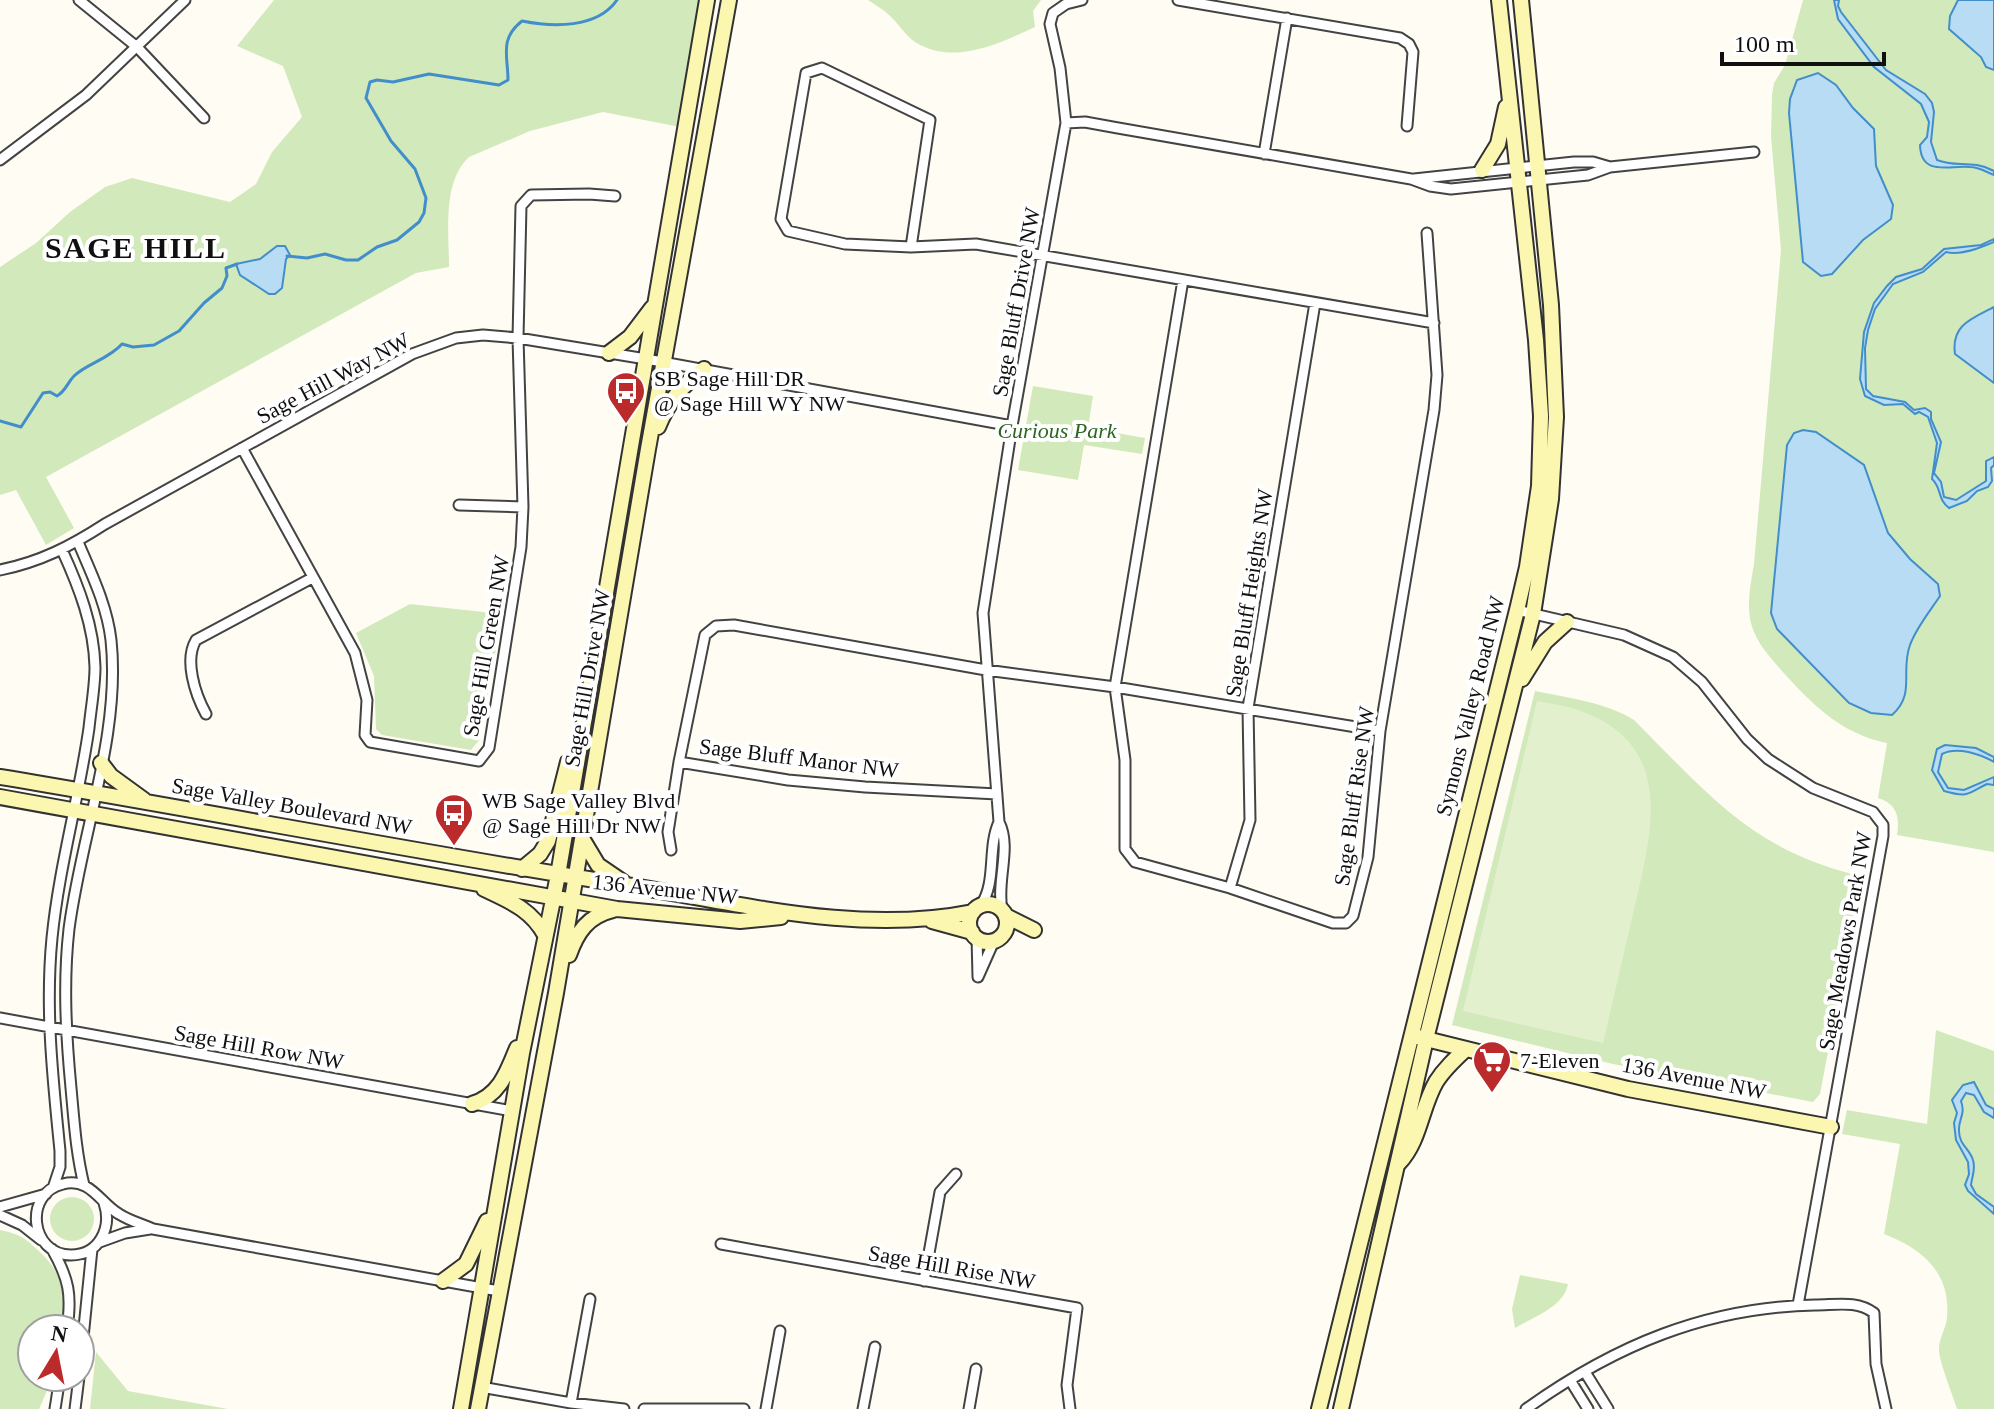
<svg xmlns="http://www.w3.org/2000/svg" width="1994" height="1409" viewBox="0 0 1994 1409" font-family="'Times New Roman',serif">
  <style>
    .green { fill: #d2e9bc }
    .pitch { fill: #e3f0ce }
    .water { fill: #b9dcf5; stroke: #428eca; stroke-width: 2 }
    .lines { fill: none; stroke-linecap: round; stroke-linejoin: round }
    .stream { stroke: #428eca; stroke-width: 3 }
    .street-casing { stroke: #434343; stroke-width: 13 }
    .secondary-casing { stroke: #323232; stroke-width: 18 }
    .street { stroke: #fff; stroke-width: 9 }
    .secondary { stroke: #fcf7b0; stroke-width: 14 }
    .labels { text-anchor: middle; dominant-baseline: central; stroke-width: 8; stroke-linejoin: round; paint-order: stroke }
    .street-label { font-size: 22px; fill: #101010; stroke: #fff }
    .poi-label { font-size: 22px; fill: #101010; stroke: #fff; text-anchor: start }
    .park-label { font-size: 22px; font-style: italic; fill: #2c6621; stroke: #fff }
    .district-label { font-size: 30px; font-weight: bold; letter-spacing: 2px; fill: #101010; stroke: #fff }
  </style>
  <rect width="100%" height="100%" fill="#fffdf3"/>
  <path class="green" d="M 274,0 L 702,0 L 680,127 L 603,112 L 530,131 L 469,157 C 442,182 449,233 449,267 L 416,273 L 46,477 L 74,528 L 46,545 L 16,490 L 0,495 L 0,267 L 36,243 L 70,212 L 105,187 L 132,178 L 230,202 L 256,184 L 272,152 L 302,117 L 283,66 L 237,46 Z
    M 868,0 L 1041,0 L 1033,11 L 1035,27 C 998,44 954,66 915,42 C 905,35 898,23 889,15 C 883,9 875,5 868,0 Z
    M 1803,0 L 1994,0 L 1994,852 L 1897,835 C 1900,817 1897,804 1878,798 L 1887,743 C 1841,734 1812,704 1782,671 C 1768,655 1754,640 1750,619 C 1747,600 1751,582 1754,564 L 1781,250 L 1771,137 L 1772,95 L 1774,83 L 1785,65 Z
    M 1033,386 L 1093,396 L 1088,428 L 1145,438 L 1142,454 L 1084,445 L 1078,480 L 1018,470 Z
    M 410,604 L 502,614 L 480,739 L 471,750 L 382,735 L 376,729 L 374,676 L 356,633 Z
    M 1535,691 C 1569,698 1605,702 1634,720 C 1710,796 1755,853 1865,877 L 1860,883 L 1820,1094 L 1813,1102 L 1613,1064 L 1452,1025 Z
    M 1936,1030 L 1994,1051 L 1994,1409 L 1957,1409 C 1953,1395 1938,1360 1939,1348 C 1939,1339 1946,1328 1947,1318 C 1951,1273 1923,1249 1884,1234 L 1900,1144 L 1842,1134 L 1847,1110 L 1927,1124 Z
    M50 1219a22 22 0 1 1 44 0a22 22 0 1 1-44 0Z
    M 0,1230 C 23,1235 26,1239 42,1254 C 65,1276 65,1299 63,1329 L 32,1329 L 32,1377 L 53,1377 L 39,1409 L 0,1409 Z
    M 1520,1275 L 1568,1284 C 1564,1307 1533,1317 1515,1328 L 1512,1309 Z
    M 96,1352 L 128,1391 L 228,1409 L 90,1409 Z"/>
  <path class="pitch" d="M 1537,701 C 1553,704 1569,706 1584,712 C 1673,747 1653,828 1636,901 C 1625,948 1614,996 1603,1043 L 1463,1011 Z"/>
  <path class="water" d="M 1834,0 L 1839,0 L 1838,6 L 1841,12 L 1886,70 L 1925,94 L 1932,103 L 1934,112 L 1931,142 L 1937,160 C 1956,168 1972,159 1994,171 L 1994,175 C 1986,172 1979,167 1970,167 C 1949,165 1921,177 1920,145 L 1927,137 L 1929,122 L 1921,104 L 1874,67 L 1838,19 Z
    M 1958,0 L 1994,0 L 1994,70 L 1986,67 L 1981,57 L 1949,29 L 1950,16 Z
    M 1818,73 L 1836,85 L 1853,108 L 1874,129 L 1876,166 L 1893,205 L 1891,219 L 1863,240 L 1832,274 L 1821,276 L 1803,262 L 1789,113 L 1790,99 L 1797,80 Z
    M 1994,239 L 1994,242 C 1980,248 1960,256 1946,252 L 1923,272 L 1893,284 L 1875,309 L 1868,330 L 1865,348 L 1866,389 L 1873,396 L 1905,402 L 1914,410 L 1925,408 L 1931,412 L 1931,419 L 1941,442 L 1934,473 L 1941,482 L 1944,497 L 1956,500 L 1986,481 L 1986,461 L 1994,457 L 1994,465 L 1991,468 L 1992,481 L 1988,487 L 1977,491 L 1967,501 L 1949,508 C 1937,499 1942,488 1932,479 L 1937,443 L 1928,417 L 1919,412 L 1915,414 L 1903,404 L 1884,405 L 1865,396 L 1860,379 L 1864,332 L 1874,303 L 1887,286 L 1896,277 L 1922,269 L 1944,249 L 1981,245 Z
    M 277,246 L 285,246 L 290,255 L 286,259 L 282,288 L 275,294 L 269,294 L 240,275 L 236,264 L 260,259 Z
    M 1994,307 L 1994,383 L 1955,354 C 1951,325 1971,319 1994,307 Z
    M 1803,430 L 1816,432 L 1864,465 L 1888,533 L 1910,559 L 1938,584 L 1940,596 C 1930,611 1916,628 1910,645 C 1900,672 1916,694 1892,715 L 1871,713 L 1849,703 L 1777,629 L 1771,613 L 1787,445 L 1794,433 Z
    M 1945,745 L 1976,748 L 1994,757 L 1994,762 C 1980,754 1957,746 1942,754 L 1938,772 L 1948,788 L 1964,790 L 1994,777 L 1994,785 L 1987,784 C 1966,794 1969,798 1944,791 L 1932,770 L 1937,749 Z
    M 1974,1082 L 1986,1105 L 1994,1109 L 1994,1118 L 1984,1112 L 1974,1095 L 1966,1093 L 1961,1101 C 1966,1115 1958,1119 1959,1131 C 1959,1145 1970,1149 1973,1160 C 1976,1170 1972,1176 1971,1185 L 1976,1194 L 1994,1207 L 1994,1214 L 1968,1191 L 1965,1185 L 1969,1174 L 1968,1162 L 1956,1140 L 1954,1123 L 1957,1113 L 1952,1100 L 1963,1085 Z"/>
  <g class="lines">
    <path class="stream" d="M 287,256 L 307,258 L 325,254 L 346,260 L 358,260 L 377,247 L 397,240 L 419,222 L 424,213 L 426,198 L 415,169 L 391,141 L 366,98 L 370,82 L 377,80 L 393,82 L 429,74 L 499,85 L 508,80 C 508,56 499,39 522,21 C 552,27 597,29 617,0
      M 0,421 L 21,427 L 43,393 L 50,392 L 57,396 C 66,391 67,383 74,376 C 86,364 109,359 122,344 L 133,347 L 154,345 L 179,331 L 204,303 L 222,288 L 227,276 L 226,268 L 237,264"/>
    <defs>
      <path id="street" d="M 79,0 L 137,47 L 204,118
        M 1178,0 L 1400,38 L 1409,44 L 1413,52 L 1407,126
        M 1066,123 L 1085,122 L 1118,128 L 1411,179 L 1430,186 L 1451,189 L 1588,175 L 1610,167 L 1754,152
        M 1264,154 L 1287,18
        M 0,160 L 86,95 L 185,0
        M 1414,179 L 1574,162 L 1593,162 L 1610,167
        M 911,247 L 930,120 L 822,68 L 806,73 L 781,219 L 788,231 L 845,244 L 911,247 L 976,244 L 1434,323
        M 1183,280 L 1115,687 L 1125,760 L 1125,849 L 1135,862 L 1230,888 L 1333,923 L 1346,923 L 1353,916 L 1368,857 L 1380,731 L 1434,410 L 1437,375 L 1427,233
        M 242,448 L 355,653 L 367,700 L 365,735 L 370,742 L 479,761 L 489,748 L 521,547 L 523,507 L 518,338 L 521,206 L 531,195 L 589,194 L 615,196
        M 459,505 L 523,507
        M 78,542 C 91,573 107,605 111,640 C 121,734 81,835 69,929 C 63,982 66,1035 71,1088 C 74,1120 76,1153 84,1185
        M 0,570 C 40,562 71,546 105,524 L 412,354 L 456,338 L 483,335 L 518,338 L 646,359 L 1012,426
        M 1517,610 L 1624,635 L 1673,657 L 1702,682 L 1747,739 L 1768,759 L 1813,788 L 1873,812 L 1883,825 L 1883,836 L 1798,1305
        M 206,714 C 195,694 184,660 196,640 L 312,578
        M 997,794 L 865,787 L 788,780 L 679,762 L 705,635 L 716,626 L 734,625 L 986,670 L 1115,687 L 1380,731
        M 671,850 L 668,832 L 679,762
        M 1230,888 L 1250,820 L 1248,708 L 1315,303
        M 981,905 C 997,881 987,848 999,822
        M 1002,910 C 996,881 1012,848 999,822 L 983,613 L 1012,426 L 1066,123 L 1060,68 L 1050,24 L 1053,13 L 1066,4 L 1082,0
        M 977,937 L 978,977 L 994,941
        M 0,1018 L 512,1111
        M 53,1188 L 60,1167 L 60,1151 C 53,1080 45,1010 52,938 C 59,867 79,798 89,728 C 91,708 95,687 95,667 C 94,626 79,587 62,550
        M 104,1203 C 112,1227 100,1255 71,1255 C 30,1255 23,1193 63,1184 C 90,1177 100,1203 119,1214 C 130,1221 142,1224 153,1229 L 499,1291
        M 0,1207 L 46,1194
        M 0,1215 L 22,1225 L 41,1240
        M 100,1242 L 125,1233 L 150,1229
        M 721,1244 L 1077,1308 L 1067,1385 L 1070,1409
        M 52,1249 C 69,1279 72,1295 67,1329
        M 924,1281 L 940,1192 L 956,1174
        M 80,1367 L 92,1249
        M 1585,1372 L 1608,1409
        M 1570,1380 L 1588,1409
        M 481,1387 L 571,1403 L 624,1409
        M 571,1403 L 590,1299
        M 55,1409 L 60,1377
        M 75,1409 L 79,1377
        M 644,1409 L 744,1409
        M 766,1409 L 780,1331
        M 863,1409 L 875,1347
        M 969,1409 L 976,1369
        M 1526,1409 C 1614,1346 1706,1307 1815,1305 C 1836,1305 1857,1300 1874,1313 L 1876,1364 L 1886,1409"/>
      <path id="secondary" d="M 1482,170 L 1498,144 L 1506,107
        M 609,353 L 630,337 L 652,308
        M 658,427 C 669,400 682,386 704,369
        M 1522,679 L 1545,642 L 1567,622
        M 101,763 L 111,776 L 144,800
        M 0,777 C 211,812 420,853 632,886 C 744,904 859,935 973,912
        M 0,797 L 617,909 L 740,921 L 781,917
        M 583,840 L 598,865 L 623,882
        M 522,869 L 540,854 L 548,841 L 568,762
        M 484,889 C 509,901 531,909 545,935
        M969 923a19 19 0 1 1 38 0a19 19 0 1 1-38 0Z
        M 1006,916 L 1034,930
        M 932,921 L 972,932
        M 569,955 C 577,932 588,916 613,910
        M 1418,1037 L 1628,1089 L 1831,1127
        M 472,1104 C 499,1096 507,1073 517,1048
        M 1399,1163 C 1420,1141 1421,1108 1436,1082 C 1444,1069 1455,1059 1466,1049
        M 443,1281 L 466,1264 L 487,1221
        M 461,1409 L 522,1053 L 558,875 L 707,0
        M 478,1409 L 556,993 L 648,449 L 729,0
        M 1319,1409 L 1518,606 L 1527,567 L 1539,486 L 1541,416 L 1536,340 L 1499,0
        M 1341,1409 L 1426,1039 L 1533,614 L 1551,499 L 1556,417 L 1551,305 L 1521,0"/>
    </defs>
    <use href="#street" class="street-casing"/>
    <use href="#secondary" class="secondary-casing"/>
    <use href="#street" class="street"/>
    <use href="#secondary" class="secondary"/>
  </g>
  <defs>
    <symbol id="bus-pin" viewBox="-11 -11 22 30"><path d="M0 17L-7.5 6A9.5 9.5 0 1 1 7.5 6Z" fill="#bc2b2c" stroke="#fff"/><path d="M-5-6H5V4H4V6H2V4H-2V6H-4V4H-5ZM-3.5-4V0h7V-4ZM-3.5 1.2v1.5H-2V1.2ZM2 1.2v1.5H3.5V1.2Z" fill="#fff"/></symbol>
    <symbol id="supermarket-pin" viewBox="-11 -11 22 30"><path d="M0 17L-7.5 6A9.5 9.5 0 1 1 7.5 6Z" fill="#bc2b2c" stroke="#fff"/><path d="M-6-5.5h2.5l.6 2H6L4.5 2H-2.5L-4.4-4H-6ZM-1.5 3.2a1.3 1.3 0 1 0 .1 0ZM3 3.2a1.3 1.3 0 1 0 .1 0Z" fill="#fff"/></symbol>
  </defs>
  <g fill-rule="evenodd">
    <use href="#bus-pin" x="604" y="369" width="44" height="60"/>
    <use href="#bus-pin" x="432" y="791" width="44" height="60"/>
    <use href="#supermarket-pin" x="1470" y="1038" width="44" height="60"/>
  </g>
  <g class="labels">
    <g class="street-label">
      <text transform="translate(1016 302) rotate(-80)">Sage Bluff Drive NW</text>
      <text transform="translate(333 378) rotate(-28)">Sage Hill Way NW</text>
      <text transform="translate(1249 593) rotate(-81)">Sage Bluff Heights NW</text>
      <text transform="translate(486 646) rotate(-80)">Sage Hill Green NW</text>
      <text transform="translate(587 678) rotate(-80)">Sage Hill Drive NW</text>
      <text transform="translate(1470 706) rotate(-76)">Symons Valley Road NW</text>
      <text transform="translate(799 758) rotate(7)">Sage Bluff Manor NW</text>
      <text transform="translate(1354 796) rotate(-82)">Sage Bluff Rise NW</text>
      <text transform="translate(292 806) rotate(10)">Sage Valley Boulevard NW</text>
      <text transform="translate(665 889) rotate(6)">136 Avenue NW</text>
      <text transform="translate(1845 941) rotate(-80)">Sage Meadows Park NW</text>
      <text transform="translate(259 1047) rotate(10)">Sage Hill Row NW</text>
      <text transform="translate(1694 1078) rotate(11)">136 Avenue NW</text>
      <text transform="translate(952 1267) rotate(10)">Sage Hill Rise NW</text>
    </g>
    <g class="poi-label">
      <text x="654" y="378">SB Sage Hill DR<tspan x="654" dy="25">@ Sage Hill WY NW</tspan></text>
      <text x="482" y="800">WB Sage Valley Blvd<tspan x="482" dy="25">@ Sage Hill Dr NW</tspan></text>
      <text x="1520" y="1060">7-Eleven</text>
    </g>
    <g class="park-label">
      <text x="1057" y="430">Curious Park</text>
    </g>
    <g class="district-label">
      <text x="136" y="247">SAGE HILL</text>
    </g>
  </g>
  <g transform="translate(56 1353) rotate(10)"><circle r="38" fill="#ffffff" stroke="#9f9f9f" stroke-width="2"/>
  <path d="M0-6L14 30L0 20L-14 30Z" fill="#bc2b2c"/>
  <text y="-12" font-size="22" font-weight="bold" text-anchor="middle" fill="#101010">N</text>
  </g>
  <path d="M1722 52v12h162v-12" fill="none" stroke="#101010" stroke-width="4"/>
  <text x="1734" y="52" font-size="24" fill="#101010" stroke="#ffffff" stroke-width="6" paint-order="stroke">100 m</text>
</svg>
